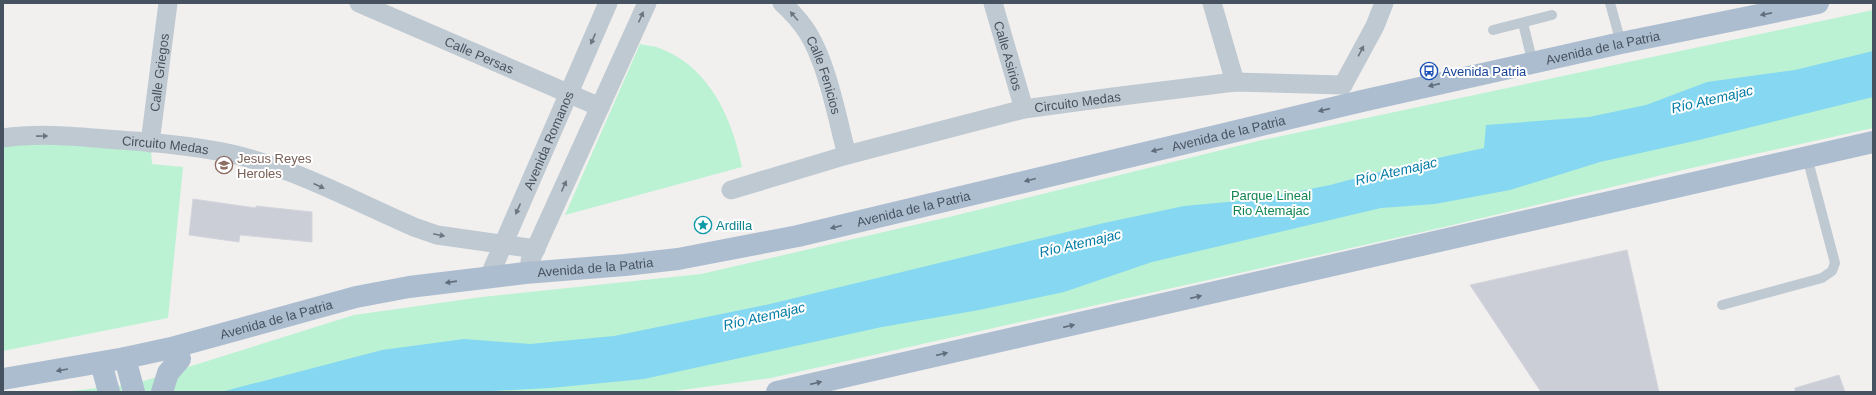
<svg xmlns="http://www.w3.org/2000/svg" width="1876" height="395" viewBox="0 0 1876 395" font-family="Arial,sans-serif">
  <style>
    .green { fill: #bbf2d3 }
    .water { fill: #85d7f2 }
    .building { fill: #cbced6; stroke: #d3d5dc }
    .lines { fill: none; stroke-linecap: round; stroke-linejoin: round }
    .lane { stroke: #bfc9d2; stroke-width: 10 }
    .street { stroke: #bfc9d2; stroke-width: 19 }
    .primary { stroke: #adbdd0; stroke-width: 22 }
    .oneway { fill: #606d7b }
    .oneway2 { fill: #6a7682 }
    .labels { text-anchor: middle; dominant-baseline: central; stroke-width: 4; stroke-linejoin: round; paint-order: stroke }
    .street-label { font-size: 13px; fill: #46525f; stroke: #fff }
    .transit-label { font-size: 13px; fill: #164399; stroke: #fff; text-anchor: start }
    .education-label { font-size: 13px; fill: #785e54; stroke: #fff; text-anchor: start }
    .park-label { font-size: 13px; fill: #118651; stroke: #fff }
    .culture-label { font-size: 13px; fill: #0d838f; stroke: #fff; text-anchor: start }
    .water-label { font-size: 14px; font-style: italic; fill: #047ca5; stroke: #fff }
  </style>
  <rect width="100%" height="100%" fill="#f2f0ef"/>
  <path class="green" d="M 1873,10 L 1873,128 L 1687,169 L 1440,228 L 771,378 L 667,392 L 62,392 L 134,384 L 354,315 L 482,297 L 701,274 L 949,217 L 1258,141 Z
    M 640,44 C 648,46 657,46 664,50 C 711,70 732,119 742,167 L 565,215 Z
    M 44,141 L 151,149 L 152,164 L 183,167 L 168,318 L 3,351 L 3,144 Z"/>
  <path class="water" d="M 1873,51 L 1873,97 L 1699,140 L 1600,162 L 1510,190 L 1435,204 L 1381,208 L 1152,262 L 1064,292 L 979,310 L 882,327 L 644,379 L 550,388 L 472,392 L 221,392 L 382,350 L 464,339 L 530,344 L 614,336 L 770,304 L 1104,223 L 1184,206 L 1260,199 L 1330,185 L 1410,164 L 1484,148 L 1486,125 L 1589,117 L 1646,105 L 1707,82 L 1795,70 Z"/>
  <path class="building" d="M 193,199 L 256,208 L 256,206 L 312,212 L 312,242 L 240,235 L 239,242 L 189,235 Z
    M 1627,250 L 1659,392 L 1541,392 L 1470,285 Z
    M 1839,375 L 1845,392 L 1795,392 L 1795,388 Z"/>
  <g class="lines">
    <path class="lane" d="M 1610,3 L 1621,43
      M 1523,23 L 1533,64
      M 1493,30 L 1552,15
      M 1722,305 L 1822,278 L 1832,271 L 1835,263 L 1807,157"/>
    <g class="street">
      <path id="s1" d="M 359,3 L 600,107"/>
      <path id="s2" d="M 782,3 C 792,12 801,22 808,33 C 828,66 837,118 847,155"/>
      <path id="s3" d="M 993,3 L 1024,109"/>
      <path d="M 1212,3 L 1235,82"/>
      <path d="M 1343,85 L 1375,26 L 1384,3"/>
      <path id="s4" d="M 3,138 C 37,133 72,136 106,139 C 147,142 191,145 232,154 C 294,168 356,202 414,227 L 437,235 L 536,249"/>
      <path id="s5" d="M 150,143 L 168,3"/>
      <path id="s6" d="M 731,190 L 847,155 L 1024,109 L 1113,97 L 1235,82 L 1343,85"/>
      <path d="M 530,261 L 647,3"/>
      <path id="s7" d="M 489,277 L 608,3"/>
    </g>
    <g class="primary">
      <path d="M 125,358 L 134,392"/>
      <path d="M 101,363 L 109,392"/>
      <path id="s8" d="M 3,379 L 125,358 L 171,348 L 356,297 L 409,287 L 525,273 L 625,265 L 678,259 L 798,236 L 1362,101 L 1621,43 L 1818,3"/>
      <path d="M 162,392 L 168,373 L 180,359"/>
      <path d="M 777,392 L 1873,142"/>
    </g>
  </g>
  <defs><path id="oneway-solid" d="M-6-.8H1V-3.2L6.5 0L1 3.2V.8H-6Z"/></defs>
  <g class="oneway">
    <use href="#oneway-solid" transform="translate(1766 14) rotate(169)"/>
    <use href="#oneway-solid" transform="translate(1434 85) rotate(167)"/>
    <use href="#oneway-solid" transform="translate(1324 110) rotate(167)"/>
    <use href="#oneway-solid" transform="translate(1157 150) rotate(166)"/>
    <use href="#oneway-solid" transform="translate(1030 180) rotate(166)"/>
    <use href="#oneway-solid" transform="translate(836 227) rotate(166)"/>
    <use href="#oneway-solid" transform="translate(451 282) rotate(172)"/>
    <use href="#oneway-solid" transform="translate(1196 297) rotate(-13)"/>
    <use href="#oneway-solid" transform="translate(1069 326) rotate(-13)"/>
    <use href="#oneway-solid" transform="translate(942 354) rotate(-13)"/>
    <use href="#oneway-solid" transform="translate(62 370) rotate(170)"/>
    <use href="#oneway-solid" transform="translate(816 383) rotate(-13)"/>
  </g>
  <g class="oneway2">
    <use href="#oneway-solid" transform="translate(794 16) rotate(-131)"/>
    <use href="#oneway-solid" transform="translate(641 17) rotate(-66)"/>
    <use href="#oneway-solid" transform="translate(593 39) rotate(114)"/>
    <use href="#oneway-solid" transform="translate(1361 51) rotate(-62)"/>
    <use href="#oneway-solid" transform="translate(42 136) rotate(-1)"/>
    <use href="#oneway-solid" transform="translate(319 186) rotate(24)"/>
    <use href="#oneway-solid" transform="translate(564 186) rotate(-66)"/>
    <use href="#oneway-solid" transform="translate(518 209) rotate(114)"/>
    <use href="#oneway-solid" transform="translate(439 235) rotate(12)"/>
  </g>
  <defs>
    <symbol id="bus-ring" viewBox="-11 -11 22 22"><circle r="9.5" fill="#fff" stroke="#1a4fb4" stroke-width="1.5"/><path d="M-5-6H5V4H4V6H2V4H-2V6H-4V4H-5ZM-3.5-4V0h7V-4ZM-3.5 1.2v1.5H-2V1.2ZM2 1.2v1.5H3.5V1.2Z" fill="#1a4fb4"/></symbol>
    <symbol id="school-ring" viewBox="-11 -11 22 22"><circle r="9.5" fill="#fff" stroke="#8d6e63" stroke-width="1.5"/><path d="M0-5L7-2L0 1L-7-2ZM-4 1L0 2.5L4 1V4Q0 6-4 4Z" fill="#8d6e63"/></symbol>
    <symbol id="sight-ring" viewBox="-11 -11 22 22"><circle r="9.5" fill="#fff" stroke="#0f9aa8" stroke-width="1.5"/><path d="M0-6L1.8-2.2L6-1.7L2.9 1.2L3.7 5.4L0 3.3L-3.7 5.4L-2.9 1.2L-6-1.7L-1.8-2.2Z" fill="#0f9aa8"/></symbol>
  </defs>
  <g fill-rule="evenodd">
    <use href="#bus-ring" x="1419" y="61" width="20" height="20"/>
    <use href="#school-ring" x="214" y="155" width="20" height="20"/>
    <use href="#sight-ring" x="693" y="215" width="20" height="20"/>
  </g>
  <g class="labels">
    <g class="street-label">
      <text stroke="none"><textPath href="#s8" startOffset="1636">Avenida de la Patria</textPath></text>
      <text stroke="none"><textPath href="#s1" startOffset="131">Calle Persas</textPath></text>
      <text stroke="none"><textPath href="#s3" startOffset="55">Calle Asirios</textPath></text>
      <text stroke="none"><textPath href="#s5" startOffset="71">Calle Griegos</textPath></text>
      <text stroke="none"><textPath href="#s2" startOffset="85">Calle Fenicios</textPath></text>
      <text stroke="none"><textPath href="#s6" startOffset="358">Circuito Medas</textPath></text>
      <text stroke="none"><textPath href="#s8" startOffset="1252">Avenida de la Patria</textPath></text>
      <text stroke="none"><textPath href="#s7" startOffset="149">Avenida Romanos</textPath></text>
      <text stroke="none"><textPath href="#s4" startOffset="163">Circuito Medas</textPath></text>
      <text stroke="none"><textPath href="#s8" startOffset="928">Avenida de la Patria</textPath></text>
      <text stroke="none"><textPath href="#s8" startOffset="604">Avenida de la Patria</textPath></text>
      <text stroke="none"><textPath href="#s8" startOffset="280">Avenida de la Patria</textPath></text>
    </g>
    <g class="transit-label">
      <text x="1442" y="71">Avenida Patria</text>
    </g>
    <g class="education-label">
      <text x="237" y="158">Jesus Reyes<tspan x="237" dy="15">Heroles</tspan></text>
    </g>
    <g class="park-label">
      <text x="1271" y="195">Parque Lineal<tspan x="1271" dy="15">Rio Atemajac</tspan></text>
    </g>
    <g class="culture-label">
      <text x="716" y="225">Ardilla</text>
    </g>
    <g class="water-label">
      <text transform="translate(1712 99) rotate(-13)">Río Atemajac</text>
      <text transform="translate(1396 171) rotate(-13)">Río Atemajac</text>
      <text transform="translate(1080 243) rotate(-13)">Río Atemajac</text>
      <text transform="translate(764 316) rotate(-13)">Río Atemajac</text>
    </g>
  </g>
  <rect width="1876" height="395" fill="none" stroke="#46525f" stroke-width="8"/>
</svg>
